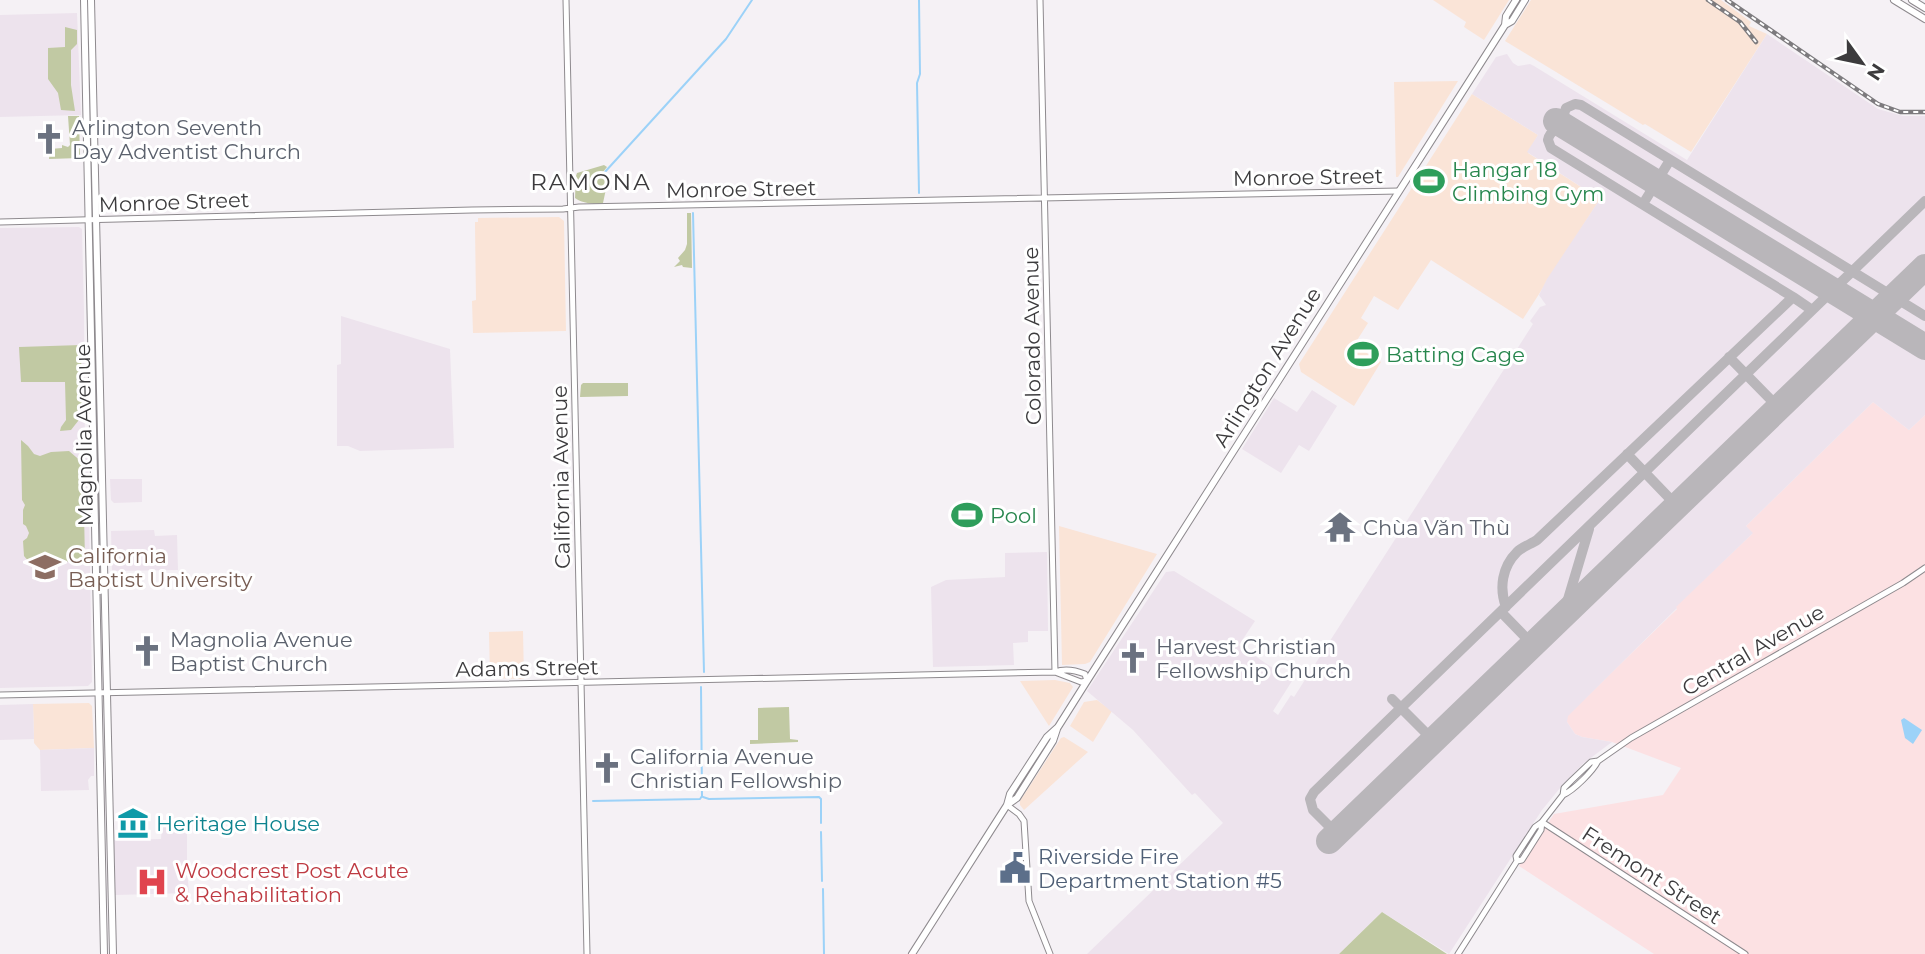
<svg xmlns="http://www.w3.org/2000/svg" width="1925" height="954" viewBox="0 0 1925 954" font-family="Montserrat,sans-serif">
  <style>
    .commercial { fill: #fae4d7 }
    .industrial { fill: #fce1e3 }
    .built { fill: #ede3ed }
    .green { fill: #c1c9a3 }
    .water { fill: #9cd2f8 }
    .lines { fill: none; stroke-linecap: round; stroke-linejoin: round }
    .stream { stroke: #9cd2f8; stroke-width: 2 }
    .taxiway { stroke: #b9b6ba; stroke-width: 10 }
    .runway { stroke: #b9b6ba; stroke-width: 26 }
    .secondary-casing { stroke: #8e8a8e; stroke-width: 7 }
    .primary-casing { stroke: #8e8a8e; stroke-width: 8 }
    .secondary { stroke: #fff; stroke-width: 5 }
    .primary { stroke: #fff; stroke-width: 6 }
    .rail-casing { stroke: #7d7b7e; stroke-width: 4.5 }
    .rail { stroke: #fff; stroke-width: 2; stroke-dasharray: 5; stroke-linecap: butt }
    .labels { text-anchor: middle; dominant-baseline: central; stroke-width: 6; stroke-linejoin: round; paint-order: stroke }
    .worship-label { font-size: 21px; fill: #5b616d; stroke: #fff; text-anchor: start }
    .leisure-label { font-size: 21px; fill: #27864d; stroke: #fff; text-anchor: start }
    .street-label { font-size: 21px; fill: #3c3b3d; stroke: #fff }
    .education-label { font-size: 21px; fill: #785e54; stroke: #fff; text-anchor: start }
    .culture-label { font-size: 21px; fill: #0d838f; stroke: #fff; text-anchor: start }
    .service-label { font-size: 21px; fill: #4e5e75; stroke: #fff; text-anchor: start }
    .health-label { font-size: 21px; fill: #be3a42; stroke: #fff; text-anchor: start }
    .neighbourhood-label { font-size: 23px; letter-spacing: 2px; fill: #3c3b3d; stroke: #fff }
  </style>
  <rect width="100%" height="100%" fill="#f5f1f5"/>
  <path class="commercial" d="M 1433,0 L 1509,0 L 1484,40 L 1464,27 L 1466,22 Z
    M 1531,0 L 1721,0 L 1751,22 L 1749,26 L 1767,34 L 1691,152 L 1645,124 L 1643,125 L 1505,41 Z
    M 1458,81 L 1398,177 L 1396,177 L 1394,82 Z
    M 1472,94 L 1538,135 L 1528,153 L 1600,199 L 1523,319 L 1431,260 L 1398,310 L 1374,296 L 1361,318 L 1368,323 L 1354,345 L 1381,362 L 1354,406 L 1301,372 L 1299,364 Z
    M 559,217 L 564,221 L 566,331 L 473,333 L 472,301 L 476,300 L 475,226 L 475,222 L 478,222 L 478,218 Z
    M 1059,526 L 1157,554 L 1090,662 L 1085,664 L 1062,665 Z
    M 523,631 L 524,679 L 490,678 L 489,632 Z
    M 1055,680 L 1070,683 L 1073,687 L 1049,726 L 1020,681 Z
    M 1097,700 L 1112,711 L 1093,742 L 1070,726 L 1084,702 Z
    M 89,703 L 92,706 L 94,748 L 40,750 L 34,743 L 33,704 Z
    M 1064,737 L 1088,752 L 1024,810 L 1020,805 L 1020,801 L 1055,747 L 1061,738 Z"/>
  <path class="industrial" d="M 1873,402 L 1909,430 L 1925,415 L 1925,954 L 1654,954 L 1519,866 L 1554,814 L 1663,795 L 1681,768 L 1612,742 L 1582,737 L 1575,734 L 1567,722 L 1567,716 L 1677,609 L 1675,607 L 1752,534 L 1746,526 Z"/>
  <path class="built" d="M 77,13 L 81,115 L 0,117 L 0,15 Z
    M 1767,34 L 1878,109 L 1903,116 L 1925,116 L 1925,415 L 1909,430 L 1873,402 L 1746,526 L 1753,533 L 1676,607 L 1677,608 L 1568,716 L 1567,722 L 1575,734 L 1582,737 L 1612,742 L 1584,763 L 1565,782 L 1542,810 L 1449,954 L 1382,912 L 1339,954 L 1087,954 L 1223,823 L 1195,793 L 1192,795 L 1133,730 L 1087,691 L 1166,572 L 1174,571 L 1255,621 L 1239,645 L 1292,681 L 1273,711 L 1278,715 L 1291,695 L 1294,697 L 1533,324 L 1530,321 L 1540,307 L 1546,305 L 1539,295 L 1547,279 L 1600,199 L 1527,152 L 1538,135 L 1472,94 L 1496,57 L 1507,54 L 1513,63 L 1518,66 L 1530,64 L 1534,66 L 1687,160 Z
    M 79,227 L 82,229 L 84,312 L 85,449 L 88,452 L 92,682 L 88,686 L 0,688 L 0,228 Z
    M 341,316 L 450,349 L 454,448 L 360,451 L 348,446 L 337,446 L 337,365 L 341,364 Z
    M 1312,390 L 1337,406 L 1309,451 L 1299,445 L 1281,473 L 1242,449 L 1274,398 L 1297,412 Z
    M 110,479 L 142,479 L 142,502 L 114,503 L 111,500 Z
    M 154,530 L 155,536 L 177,535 L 178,570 L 112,571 L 111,531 Z
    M 1047,552 L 1048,631 L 1028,631 L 1028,642 L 1013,643 L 1014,665 L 933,667 L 931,587 L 946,580 L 1005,577 L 1005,553 Z
    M 33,704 L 34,739 L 0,740 L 0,705 Z
    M 94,748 L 94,776 L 91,776 L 88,780 L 89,790 L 41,791 L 40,750 Z
    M 187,826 L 187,870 L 189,893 L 115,895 L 114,840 L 161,839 L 162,827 Z"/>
  <path class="green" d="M 65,27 L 77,30 L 77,44 L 71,50 L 71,85 L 75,111 L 61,110 L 58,93 L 48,79 L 48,48 L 65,47 Z
    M 68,116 L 79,116 L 80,158 L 49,159 L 50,149 L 62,148 L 62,145 L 68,147 L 70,145 Z
    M 604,165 L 607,167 L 603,172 L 609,175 L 603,203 C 596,205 581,203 575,198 L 576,176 L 577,173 Z
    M 687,213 L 691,213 L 692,268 L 683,267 L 682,265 L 674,267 L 680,261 L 678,258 L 685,250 L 687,244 Z
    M 81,345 L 82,416 L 71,430 L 60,431 L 61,427 L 66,420 L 65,382 L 21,382 L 19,347 Z
    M 583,383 L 628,383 L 628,396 L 580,397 L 581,385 Z
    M 21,440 L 28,446 L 34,454 L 40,456 L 51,452 L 69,451 L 83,463 L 85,561 L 30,563 L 24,556 L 23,541 L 27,538 L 29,533 L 26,526 L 23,524 L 23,510 L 25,505 L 22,500 Z
    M 789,707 L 790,739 L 798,740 L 798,742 L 750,744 L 750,740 L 758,740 L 758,708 Z
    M 1382,912 L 1447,954 L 1339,954 Z"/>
  <path class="water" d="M 1904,718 L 1922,730 L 1913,744 L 1905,738 L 1901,720 Z"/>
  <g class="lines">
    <path class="stream" d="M 919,0 L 920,74 L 917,83 L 919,193
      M 604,173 L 726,39 L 752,0
      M 693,213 L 704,672
      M 703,797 L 709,799 L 819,797 L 821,799 L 821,823
      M 593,801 L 700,799 L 702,796 L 701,687
      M 821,832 L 822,881
      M 823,889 L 824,954"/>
    <path class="taxiway" d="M 1643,204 L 1670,160
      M 1812,310 L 1793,297 L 1551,148 L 1548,140 C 1550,129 1559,129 1568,128 L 1563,117 L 1566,108 L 1575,104 L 1581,105 L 1925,316
      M 1729,357 L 1779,408
      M 1627,454 L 1677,506
      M 1506,607 C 1499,588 1502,567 1517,552 C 1522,547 1531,544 1537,540 L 1793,297
      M 1501,612 L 1533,645
      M 1563,616 L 1589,529
      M 1392,699 L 1434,741
      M 1343,828 L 1329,826 L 1313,810 L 1310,799 L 1314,792 L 1925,201"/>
    <path class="runway" d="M 1556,121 L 1925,347
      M 1329,841 L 1925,267"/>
    <defs>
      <path id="secondary" d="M 566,0 L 587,954
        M 1040,0 L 1055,672
        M 0,222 L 472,210 L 563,209 L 579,207 L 1399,191
        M 1055,672 L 1081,682 L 1087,681
        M 0,695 L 1055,672 C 1065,668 1075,670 1085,674 L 1087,681
        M 1563,795 C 1574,790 1593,771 1598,761
        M 1007,805 L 1019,814 L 1024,821 L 1029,901 L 1050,954
        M 1542,822 L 1745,954
        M 1517,861 L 1522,860 L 1541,830 L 1542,822
        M 1458,954 L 1517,861 L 1516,856 L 1535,827 L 1542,822 L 1563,795 L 1564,788 L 1572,780 L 1591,762 L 1598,761 L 1631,738 L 1903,583 L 1925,568"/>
      <path id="primary" d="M 84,0 L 104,954
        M 91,0 L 113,954
        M 1894,0 L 1925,19
        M 1912,0 L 1925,8
        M 1505,25 L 1506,16 L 1516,0
        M 1007,805 L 1017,798 L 1053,741 L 1057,729
        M 912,954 L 1007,805 L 1010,794 L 1047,737 L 1058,727 L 1087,681 L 1505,25 L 1512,21 L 1525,0"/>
    </defs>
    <use href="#secondary" class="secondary-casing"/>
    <use href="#primary" class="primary-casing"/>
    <use href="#secondary" class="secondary"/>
    <use href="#primary" class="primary"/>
    <defs>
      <path id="rail" d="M 1708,0 L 1740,22 L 1756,42
        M 1727,0 L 1878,104 L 1900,112 L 1925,112"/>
    </defs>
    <use href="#rail" class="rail-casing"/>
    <use href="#rail" class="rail"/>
  </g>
  <defs>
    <symbol id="church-bare" viewBox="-9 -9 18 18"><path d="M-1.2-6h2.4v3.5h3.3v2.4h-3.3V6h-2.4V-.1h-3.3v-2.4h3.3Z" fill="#6b7280" stroke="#fff" stroke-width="2.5" paint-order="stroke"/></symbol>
    <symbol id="stadium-bare" viewBox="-9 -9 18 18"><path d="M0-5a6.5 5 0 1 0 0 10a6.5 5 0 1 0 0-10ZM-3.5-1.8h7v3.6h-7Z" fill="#2e9e5b" stroke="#fff" stroke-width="2.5" paint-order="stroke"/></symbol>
    <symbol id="temple-bare" viewBox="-9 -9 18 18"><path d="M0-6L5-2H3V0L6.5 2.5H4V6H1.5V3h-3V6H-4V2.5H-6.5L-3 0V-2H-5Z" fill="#6b7280" stroke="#fff" stroke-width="2.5" paint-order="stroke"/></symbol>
    <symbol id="university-bare" viewBox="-9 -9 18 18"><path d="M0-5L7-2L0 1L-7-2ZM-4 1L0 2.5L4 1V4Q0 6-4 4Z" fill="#8d6e63" stroke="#fff" stroke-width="2.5" paint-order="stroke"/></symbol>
    <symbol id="museum-bare" viewBox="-9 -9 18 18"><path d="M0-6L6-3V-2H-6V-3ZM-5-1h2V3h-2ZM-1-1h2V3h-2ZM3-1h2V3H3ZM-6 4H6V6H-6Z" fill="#0f9aa8" stroke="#fff" stroke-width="2.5" paint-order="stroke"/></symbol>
    <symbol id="civic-bare" viewBox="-9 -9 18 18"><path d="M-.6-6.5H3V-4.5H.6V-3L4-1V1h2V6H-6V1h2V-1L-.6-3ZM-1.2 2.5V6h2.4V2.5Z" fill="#5c6f8a" stroke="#fff" stroke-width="2.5" paint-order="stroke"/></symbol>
    <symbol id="hospital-bare" viewBox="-9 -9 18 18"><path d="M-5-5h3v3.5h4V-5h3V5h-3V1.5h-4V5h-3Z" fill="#e0444e" stroke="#fff" stroke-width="2.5" paint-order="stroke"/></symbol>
  </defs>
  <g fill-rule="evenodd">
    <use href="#church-bare" x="27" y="117" width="44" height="44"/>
    <use href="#stadium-bare" x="1407" y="159" width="44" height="44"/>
    <use href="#stadium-bare" x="1341" y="332" width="44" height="44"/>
    <use href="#stadium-bare" x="945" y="493" width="44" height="44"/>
    <use href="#temple-bare" x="1318" y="505" width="44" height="44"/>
    <use href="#university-bare" x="23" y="545" width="44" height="44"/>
    <use href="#church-bare" x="125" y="629" width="44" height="44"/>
    <use href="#church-bare" x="1111" y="636" width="44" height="44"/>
    <use href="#church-bare" x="585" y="746" width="44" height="44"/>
    <use href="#museum-bare" x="111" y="801" width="44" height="44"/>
    <use href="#civic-bare" x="993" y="846" width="44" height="44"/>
    <use href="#hospital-bare" x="130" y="860" width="44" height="44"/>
  </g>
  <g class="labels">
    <g class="worship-label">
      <text x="72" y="127">Arlington Seventh<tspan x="72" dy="24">Day Adventist Church</tspan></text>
      <text x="1363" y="527">Chùa Văn Thù</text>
      <text x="170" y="639">Magnolia Avenue<tspan x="170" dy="24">Baptist Church</tspan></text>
      <text x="1156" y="646">Harvest Christian<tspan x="1156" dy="24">Fellowship Church</tspan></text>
      <text x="630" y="756">California Avenue<tspan x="630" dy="24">Christian Fellowship</tspan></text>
    </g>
    <g class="leisure-label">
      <text x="1452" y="169">Hangar 18<tspan x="1452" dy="24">Climbing Gym</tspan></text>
      <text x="1386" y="354">Batting Cage</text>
      <text x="990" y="515">Pool</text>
    </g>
    <g class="street-label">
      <text transform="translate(1308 177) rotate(-1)">Monroe Street</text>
      <text transform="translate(741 189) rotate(-1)">Monroe Street</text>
      <text transform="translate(174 202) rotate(-2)">Monroe Street</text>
      <text transform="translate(1032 336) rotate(-91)">Colorado Avenue</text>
      <text transform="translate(1267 367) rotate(-58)">Arlington Avenue</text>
      <text transform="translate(84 435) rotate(-91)">Magnolia Avenue</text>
      <text transform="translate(561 477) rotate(-91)">California Avenue</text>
      <text transform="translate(1753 650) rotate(-30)">Central Avenue</text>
      <text transform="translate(527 668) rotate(-1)">Adams Street</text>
      <text transform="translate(1652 875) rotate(33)">Fremont Street</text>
    </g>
    <g class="education-label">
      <text x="68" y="555">California<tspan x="68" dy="24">Baptist University</tspan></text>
    </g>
    <g class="culture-label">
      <text x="156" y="823">Heritage House</text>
    </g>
    <g class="service-label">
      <text x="1038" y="856">Riverside Fire<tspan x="1038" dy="24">Department Station #5</tspan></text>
    </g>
    <g class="health-label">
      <text x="175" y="870">Woodcrest Post Acute<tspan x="175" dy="24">&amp; Rehabilitation</tspan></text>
    </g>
    <g class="neighbourhood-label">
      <text x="591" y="182">RAMONA</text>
    </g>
  </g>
  <g transform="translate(1862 63) rotate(123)" stroke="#ffffff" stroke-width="5" paint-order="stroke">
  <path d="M0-5L12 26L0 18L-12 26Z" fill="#3c3b3d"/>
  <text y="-10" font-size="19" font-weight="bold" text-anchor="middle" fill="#3c3b3d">N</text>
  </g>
</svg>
